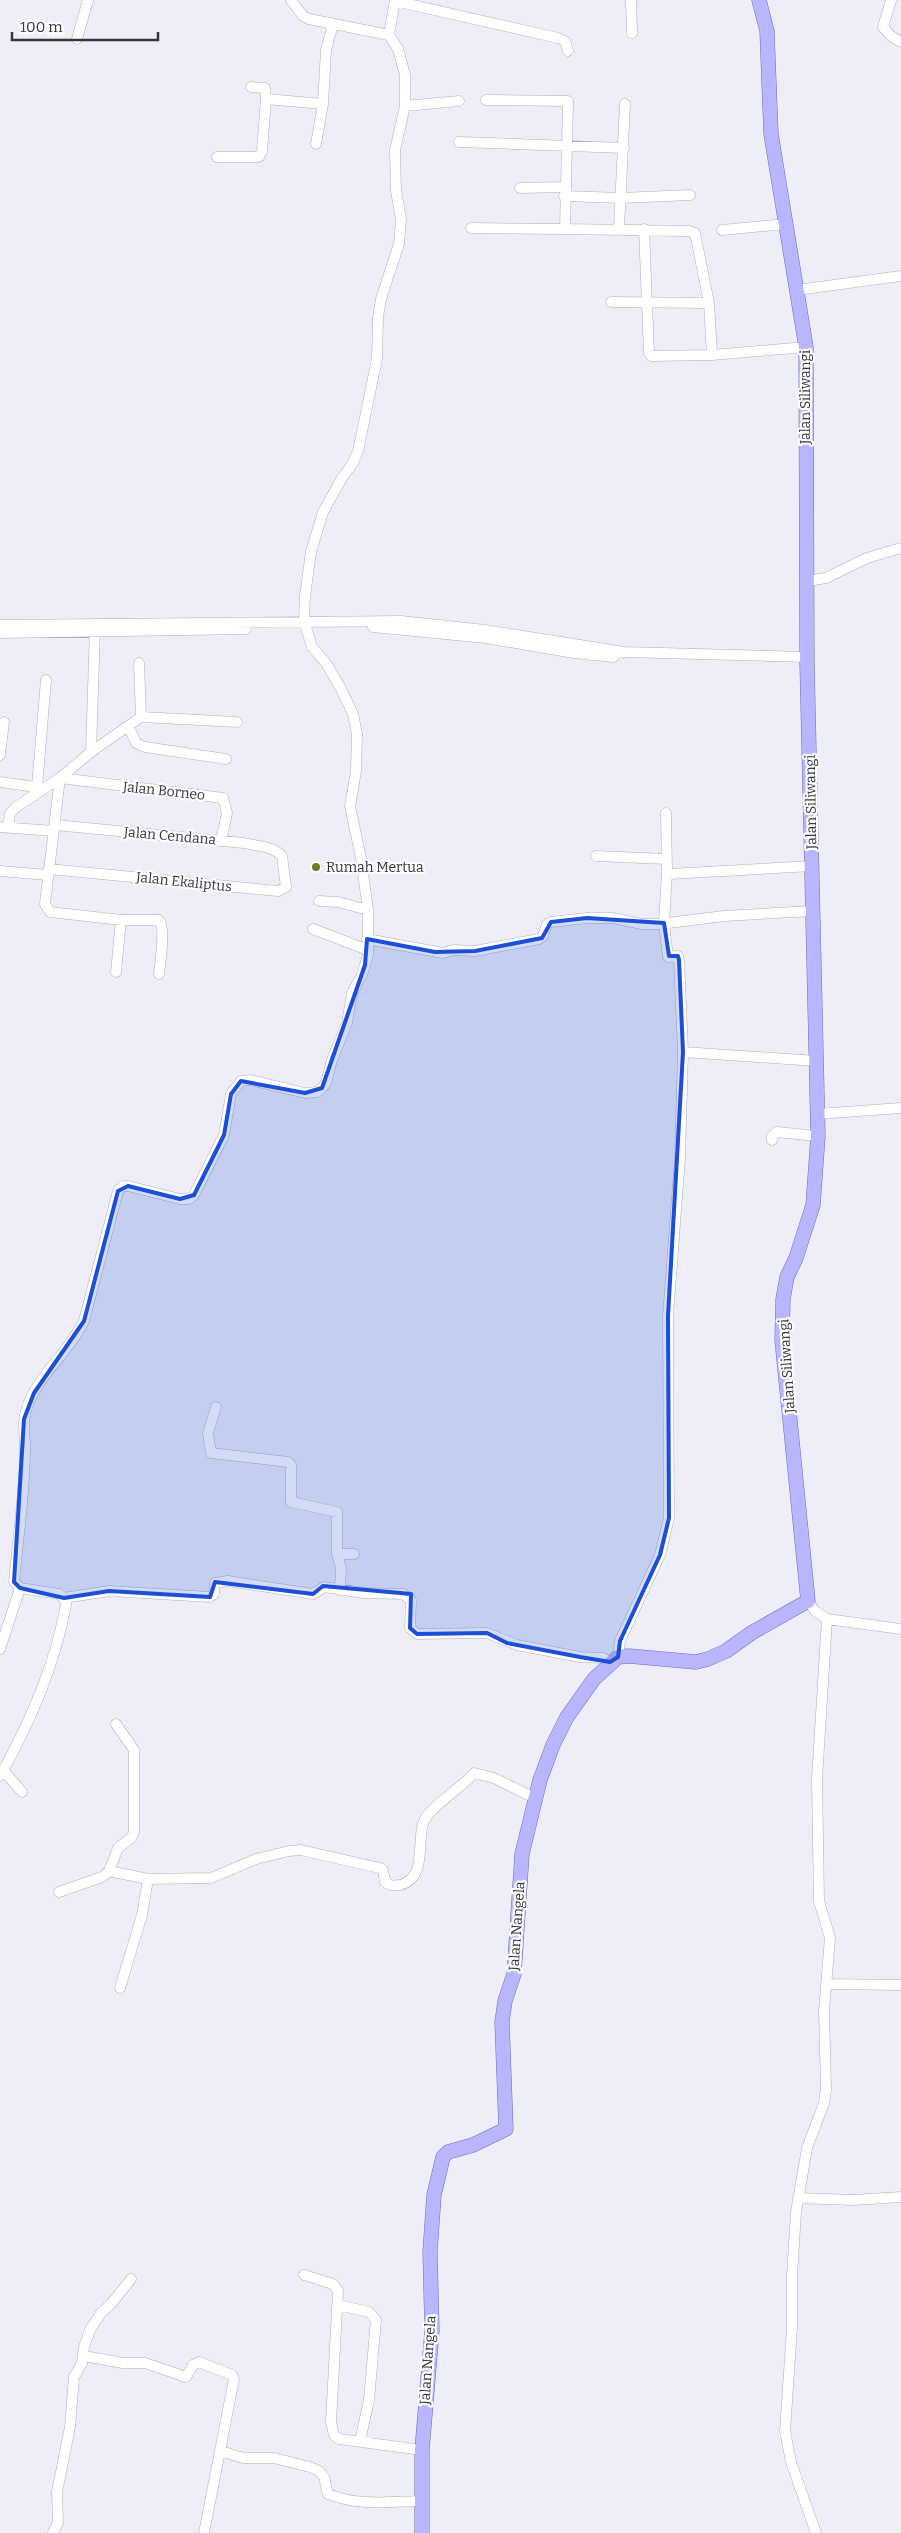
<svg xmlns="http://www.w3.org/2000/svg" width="901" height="2533" viewBox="0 0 901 2533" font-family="Bitter,serif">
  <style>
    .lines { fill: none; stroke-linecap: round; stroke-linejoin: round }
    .minor-casing { stroke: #aeaeb7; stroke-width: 11 }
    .major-casing { stroke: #6e69b8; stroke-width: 15 }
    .minor { stroke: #fff; stroke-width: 10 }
    .major { stroke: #bab6fd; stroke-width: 14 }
    .marked { fill: #1d4ed8; fill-opacity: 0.2; stroke: #1d4ed8; stroke-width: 4; stroke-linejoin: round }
    .poi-dot { fill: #717922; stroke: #fcfcfe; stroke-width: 2 }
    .labels { text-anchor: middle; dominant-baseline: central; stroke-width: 4.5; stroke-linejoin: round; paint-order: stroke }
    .street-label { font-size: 14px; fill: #353639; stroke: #fcfcfe }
    .poi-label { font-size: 14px; fill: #353639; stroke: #fcfcfe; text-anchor: start }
  </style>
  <rect width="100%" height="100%" fill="#eeeef8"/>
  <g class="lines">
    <defs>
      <path id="minor" d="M 631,0 L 632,33
        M 891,0 L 883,27 L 891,36 L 901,42
        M 395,1 L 558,38 L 565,41 L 568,51
        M 389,35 L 395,0
        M 77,39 L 88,0
        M 251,87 L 265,88 L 266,99 L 323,104 L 326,50 L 333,24
        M 486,100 L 568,101 L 565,229 L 689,231 L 695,233 L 709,303 L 712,355 L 806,347
        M 405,106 L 459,101
        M 459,142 L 624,148
        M 316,144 L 323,104
        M 217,157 L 259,157 L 262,151 L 266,99
        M 520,188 L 564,187
        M 564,196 L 621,198 L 690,195
        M 471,228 L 565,229
        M 619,228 L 625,104
        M 644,229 L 649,353 L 651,356 L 712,355
        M 722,230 L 786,224
        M 797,290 L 901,276
        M 611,302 L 709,303
        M 807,581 L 826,578 L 867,558 L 901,548
        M 0,625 L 401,621 L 485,630 L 624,652 L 807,657
        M 373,627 L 486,638 L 574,653 L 614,657
        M 0,633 L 246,629
        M 139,663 L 141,717
        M 141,717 L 237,722
        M 129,727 L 136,743 L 145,747 L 226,759
        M 91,752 L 95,628
        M 0,755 L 4,722
        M 60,778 L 45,904 L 50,912 L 121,920 L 159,920 C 166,928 160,962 159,974
        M 60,778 L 223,798 L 227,813 L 221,841
        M 0,782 L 42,788
        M 37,787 L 46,680
        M 666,813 L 667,871 L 669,874 L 813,866
        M 0,827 L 54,831
        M 8,828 L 10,814 L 16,807 L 60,778 L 91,752 L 141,717
        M 596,856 L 666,859
        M 49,869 L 278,891 L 286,887 L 282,856 C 273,846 257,846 244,843 L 55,825
        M 0,871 L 48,875
        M 319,901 L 338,902 L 368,910
        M 313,929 L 368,950
        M 367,939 L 443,953 L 453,950 L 475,951 L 539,939 L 543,936 L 547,924 L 551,922 L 587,918 L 613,918 L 642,924 L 660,924 L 724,916 L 813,911
        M 116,972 L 121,920
        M 683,1052 L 817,1061
        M 817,1114 L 901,1108
        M 772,1140 L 772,1136 L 777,1132 L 818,1136
        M 216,1407 L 208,1433 L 211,1453 L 288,1462 L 291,1465 L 291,1502 L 337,1512 L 337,1554 L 341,1568 L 340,1590
        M 337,1554 L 354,1554
        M 64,1598 L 109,1591 L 210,1597 L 214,1594 L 215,1583 L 228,1581 L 313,1594 L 324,1587 L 364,1593 L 403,1594 L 411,1600 L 410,1628 L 417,1634 L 487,1633 L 517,1645 L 580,1657 L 603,1658 L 610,1662
        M 808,1601 L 815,1611 L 827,1619 L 901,1629
        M 0,1649 L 20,1588
        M 618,1657 L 620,1641 L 660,1555 L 669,1518 L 668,1316 L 680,1158 L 683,1052 L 679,960 L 678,956 L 668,957 L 664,923 L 667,873
        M 3,1770 L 22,1792
        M 0,1776 C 30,1723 55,1664 66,1605 L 64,1598 L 59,1594 L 20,1588 L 14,1582 C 18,1538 25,1492 25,1448 C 25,1433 22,1421 27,1407 C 39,1374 69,1352 84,1321 L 118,1191 L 123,1186 L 128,1186 L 180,1199 L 189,1199 L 194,1195 L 224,1135 L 231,1094 L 241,1081 L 250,1080 L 305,1093 L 317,1092 L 322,1088 L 326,1083 L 332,1060 L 347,1023 L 352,993 L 362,975 L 368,955 L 368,910 L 361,858 L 350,806 L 356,771 L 357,734 L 353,714 L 340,687 L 326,663 L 312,647 L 304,621 L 305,596 L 311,552 L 323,512 L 342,478 L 353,463 L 358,451 L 377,359 L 378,317 L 381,299 L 399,244 L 401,219 L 396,191 L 395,150 L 405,106 L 405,75 L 398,49 L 389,35 L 309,19 L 303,16 L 291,0
        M 109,1871 L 148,1879 L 211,1878 L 256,1859 L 289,1851 L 301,1850 L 380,1868 L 383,1870 L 385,1882 C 390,1886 394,1886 400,1885 C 431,1877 413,1833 427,1816 C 440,1800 460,1789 474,1773 L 494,1778 L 535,1798
        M 59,1892 L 102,1877 L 109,1871 L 118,1848 L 132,1837 L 134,1832 L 134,1750 L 116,1724
        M 826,1984 L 901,1985
        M 120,1988 L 142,1915 L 148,1879
        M 798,2198 L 853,2200 L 901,2197
        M 304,2275 L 333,2284 L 338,2291 L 331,2422 L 334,2435 L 339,2439 L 422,2450
        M 338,2305 L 369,2312 L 376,2320 L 369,2400 L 360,2441
        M 84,2356 L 123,2363 L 145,2363 L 186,2377 L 193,2365 L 199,2362 L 232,2375 L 234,2379 L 204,2533
        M 221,2451 L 243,2458 L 274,2458 L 310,2467 L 319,2471 L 324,2477 L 328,2494 C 357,2506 390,2502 421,2501
        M 53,2533 L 58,2523 L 57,2492 L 70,2427 L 74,2377 L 82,2363 L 84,2347 L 90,2330 L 101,2313 L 111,2304 L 131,2279
        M 816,2533 L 791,2462 L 785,2431 L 792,2328 L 792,2276 L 796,2212 L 807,2148 L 824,2103 L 826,2089 L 824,2011 L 830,1938 L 819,1901 L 817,1779 L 827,1619"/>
      <path id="major" d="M 422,2533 L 422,2450 L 432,2331 L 430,2252 L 434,2195 L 443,2157 L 448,2152 L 473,2145 L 506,2129 L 502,2022 L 505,2001 L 514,1974 L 522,1854 L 540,1780 L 553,1745 L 567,1717 L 594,1679 L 618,1657 L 629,1656 L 696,1662 L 708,1659 L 726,1651 L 753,1632 L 808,1601 L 782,1340 L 783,1299 L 787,1277 L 796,1258 L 813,1205 L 818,1136 L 807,663 L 806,347 L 771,134 L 767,31 L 759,0"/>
    </defs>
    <use href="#minor" class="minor-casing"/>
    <use href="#major" class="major-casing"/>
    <use href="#minor" class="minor"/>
    <use href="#major" class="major"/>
  </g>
  <path class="marked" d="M 587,918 L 664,923 L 669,956 L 678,956 L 679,960 L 683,1052 L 668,1316 L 669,1518 L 660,1555 L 620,1641 L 618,1657 L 610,1662 L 580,1657 L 507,1643 L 487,1633 L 417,1634 L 410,1628 L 411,1594 L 323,1586 L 313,1594 L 215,1582 L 210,1597 L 109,1591 L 64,1598 L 20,1588 L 14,1582 L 24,1419 L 34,1393 L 84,1321 L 118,1191 L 128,1186 L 180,1199 L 194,1195 L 224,1135 L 231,1094 L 241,1081 L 305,1093 L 322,1088 L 365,965 L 367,939 L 435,952 L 475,951 L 542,938 L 551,922 Z"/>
  <circle class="poi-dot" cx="316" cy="867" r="5"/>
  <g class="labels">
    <g class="street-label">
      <text transform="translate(805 397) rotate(-90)">Jalan Siliwangi</text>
      <text transform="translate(164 791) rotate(6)">Jalan Borneo</text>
      <text transform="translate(811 802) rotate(-91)">Jalan Siliwangi</text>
      <text transform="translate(170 836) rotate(5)">Jalan Cendana</text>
      <text transform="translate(184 882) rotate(6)">Jalan Ekaliptus</text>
      <text transform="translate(787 1366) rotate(-94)">Jalan Siliwangi</text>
      <text transform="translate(517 1926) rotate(-86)">Jalan Nangela</text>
      <text transform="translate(428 2360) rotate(-86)">Jalan Nangela</text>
    </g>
    <g class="poi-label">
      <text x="326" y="867">Rumah Mertua</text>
    </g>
  </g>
  <path d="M12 32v8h146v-8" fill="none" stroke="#353639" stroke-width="2.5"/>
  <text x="20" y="32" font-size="15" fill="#353639" stroke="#fcfcfe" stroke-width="4" paint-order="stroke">100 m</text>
</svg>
